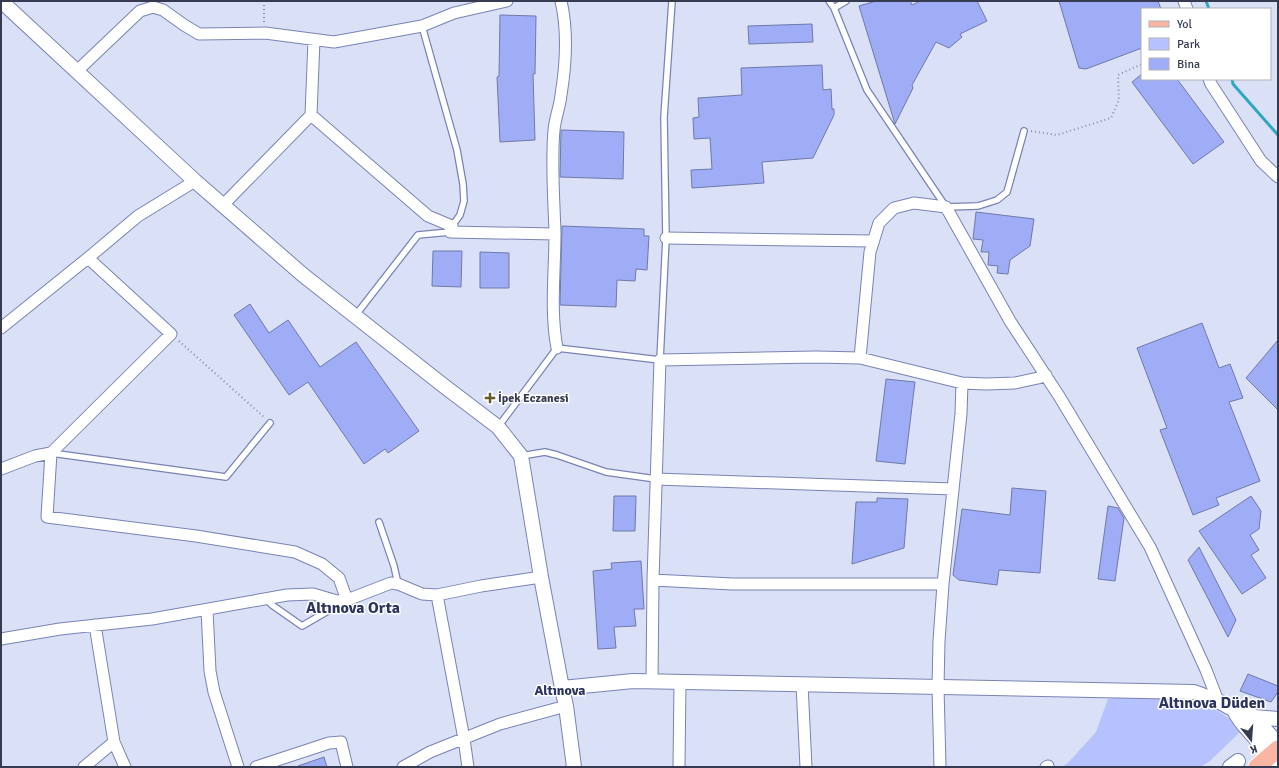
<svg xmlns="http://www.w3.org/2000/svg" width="1279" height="768" viewBox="0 0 1279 768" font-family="Signika,sans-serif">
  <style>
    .green { fill: #b5c2fe }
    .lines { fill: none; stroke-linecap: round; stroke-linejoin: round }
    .stream { stroke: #30a7c0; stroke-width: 3 }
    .building { fill: #9eadf6; stroke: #6f79aa }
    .service-casing { stroke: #7983b4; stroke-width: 8 }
    .minor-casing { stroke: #7983b4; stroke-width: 13 }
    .tertiary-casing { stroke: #7983b4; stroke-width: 16 }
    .primary-casing { stroke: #fff; stroke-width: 19 }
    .path { stroke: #888da3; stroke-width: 2; stroke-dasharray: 1 3; stroke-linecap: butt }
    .service { stroke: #fff; stroke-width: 5.5 }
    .minor { stroke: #fff; stroke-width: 11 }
    .tertiary { stroke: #fff; stroke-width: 14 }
    .primary { stroke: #fbb5a3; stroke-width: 17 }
    .poi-dot { fill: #675a27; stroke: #fff; stroke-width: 1.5 }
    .labels { text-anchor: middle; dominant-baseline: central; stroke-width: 3; stroke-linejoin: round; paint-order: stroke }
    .poi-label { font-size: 12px; font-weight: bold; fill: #373b51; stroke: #fff; text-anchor: start }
    .quarter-label { font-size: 14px; font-weight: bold; fill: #2d345f; stroke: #fff }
    .district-label { font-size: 16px; font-weight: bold; fill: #2d345f; stroke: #fff }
  </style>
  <rect width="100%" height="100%" fill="#dae0f6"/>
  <path class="green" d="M 1191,694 L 1235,722 L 1240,732 L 1210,761 L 1201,767 L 1061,767 L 1067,764 L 1096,732 L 1108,699 L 1120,697 Z"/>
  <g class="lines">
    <path class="stream" d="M 1206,1 L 1209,9
      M 1232,79 L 1233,84 L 1278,135"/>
  </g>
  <path class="building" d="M 876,1 L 910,1 L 912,5 L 920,1 L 977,1 L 987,21 L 960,34 L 962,37 L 949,48 L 936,42 L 912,85 L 913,88 L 895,124 L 859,6 Z
    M 1059,1 L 1158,1 L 1161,9 L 1142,9 L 1142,48 L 1086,69 L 1079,68 Z
    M 500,15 L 536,16 L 535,74 L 533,74 L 535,140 L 500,142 L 497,77 L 499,76 Z
    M 812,24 L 813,42 L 749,44 L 748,26 Z
    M 822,65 L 823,90 L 831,89 L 832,109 L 834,109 L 834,115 L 813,158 L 762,162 L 764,183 L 692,188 L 691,170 L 712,169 L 710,138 L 694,139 L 693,118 L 699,117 L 698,98 L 742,95 L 741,68 Z
    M 1142,74 L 1142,79 L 1177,79 L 1224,142 L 1193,164 L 1132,82 Z
    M 561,130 L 624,132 L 623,179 L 560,177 Z
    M 976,212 L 1034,219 L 1030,246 L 1010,260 L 1008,274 L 997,273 L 998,266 L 988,265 L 989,252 L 981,252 L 983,240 L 973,239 Z
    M 562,226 L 644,229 L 644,236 L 649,236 L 647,270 L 636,269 L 635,281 L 617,280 L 616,307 L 560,305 Z
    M 433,251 L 462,251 L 461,287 L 432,286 Z
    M 480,252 L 509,253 L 509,288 L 480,288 Z
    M 250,304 L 269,333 L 288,320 L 320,367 L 356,342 L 419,431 L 388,453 L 385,449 L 364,464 L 308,382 L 289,395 L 234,315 Z
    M 1202,323 L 1219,368 L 1230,364 L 1243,398 L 1229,402 L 1260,481 L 1216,498 L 1219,505 L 1193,515 L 1160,430 L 1167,428 L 1137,348 Z
    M 1278,340 L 1278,410 L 1246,378 Z
    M 886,379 L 915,382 L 905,464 L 876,461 Z
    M 1012,488 L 1046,491 L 1040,573 L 999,570 L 997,585 L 959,580 L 953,575 L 962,509 L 1010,515 Z
    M 614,496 L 636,496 L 635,531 L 613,531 Z
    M 1251,496 L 1261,511 L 1259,529 L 1250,535 L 1259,550 L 1251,555 L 1266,578 L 1242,594 L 1199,531 Z
    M 877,498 L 908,499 L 904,548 L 852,564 L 856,502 L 877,502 Z
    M 1108,506 L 1118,508 L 1124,518 L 1115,581 L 1098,579 Z
    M 1199,547 L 1236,620 L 1228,637 L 1188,560 Z
    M 641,561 L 644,609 L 634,609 L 636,626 L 614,627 L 616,648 L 598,649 L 593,571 L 612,569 L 611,563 Z
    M 1248,674 L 1278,686 L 1278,692 L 1271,702 L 1240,691 Z
    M 324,757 L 327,767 L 298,767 L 298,766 Z"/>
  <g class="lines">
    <defs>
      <path id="service" d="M 829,1 L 834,8 L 846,1
        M 834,8 L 867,90 L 946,207 L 978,206 L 997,200 L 1007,192 L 1024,131
        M 355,316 L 418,235 L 450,232 L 452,226 L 460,215 L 464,201 L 463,184 L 457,150 L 422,26
        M 498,427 L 557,348 L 660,360 L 666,238 L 664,117 L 672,1
        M 51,453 L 226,477 L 270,423
        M 521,456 L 545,452 L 557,455 L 606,472 L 656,479
        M 379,522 L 394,566 L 398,584
        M 266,599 L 272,605 L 302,626 L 333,608 L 337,601"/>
      <path id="minor" d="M 1184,1 L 1187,9
        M 77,71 L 140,11 L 153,7 L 163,10 L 184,25 L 199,34 L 265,33 L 334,42 L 422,26 L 454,13 L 507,1
        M 1209,79 L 1211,84 L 1261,161 L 1278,177
        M 311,115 L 428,216 L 452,226
        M 223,205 L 311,115 L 314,40
        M 450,232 L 555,234
        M 666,238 L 873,241
        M 1,328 L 88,258 L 138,216 L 195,181
        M 557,348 C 550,311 555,271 555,233 C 554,200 551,163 554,130 C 555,118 560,106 561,95 C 566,64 568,31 561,1
        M 860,358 L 870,252 L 879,223 L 894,208 L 914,203 L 946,207 L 1010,321 L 1059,396 L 1150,547 L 1206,670 L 1218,701
        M 51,453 L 47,517 L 196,536 L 295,552 L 322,564 L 339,578 L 347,600
        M 1,469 L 35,456 L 51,453 L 171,334 L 88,258
        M 656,479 L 953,489
        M 653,580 L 732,584 L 943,584
        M 437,595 L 464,739 L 468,767
        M 207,610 L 210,671 L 214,692 L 238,767
        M 95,625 L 114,742 L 125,767
        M 1,639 L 60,629 L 152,619 L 287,595 L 313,594 L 337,601 L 347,600 L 391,583 L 398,584 L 422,594 L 437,595 L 481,586 L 541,577
        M 652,682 L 653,580 L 660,360 L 816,357 L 860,358 L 962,383 L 986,384 L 1015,383 L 1038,378 L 1046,375
        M 802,684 L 806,767
        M 84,767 L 114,742
        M 256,767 L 329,743 L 341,742 L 347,767
        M 403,767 L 430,752 L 500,724 L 566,706
        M 679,767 L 680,682
        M 940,767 L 938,687 L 939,641 L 943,584 L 961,414 L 962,383
        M 1046,767 L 1048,766"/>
      <path id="tertiary" d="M 1,1 L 195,181 L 303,275 L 444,386 L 498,427 L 521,456 L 541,577 L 562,688 L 566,706 L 574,767
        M 562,688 L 633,681 L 1194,692 L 1218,701 L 1234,710 L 1245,709 L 1254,717 L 1278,744
        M 1234,710 C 1239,723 1252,733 1261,745 C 1265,751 1268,760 1272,767
        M 1254,717 L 1278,719
        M 1230,767 L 1238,761"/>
      <path id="primary" d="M 1257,767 L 1278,749"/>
    </defs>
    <use href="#service" class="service-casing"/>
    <use href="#minor" class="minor-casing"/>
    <use href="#tertiary" class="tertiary-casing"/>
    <use href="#primary" class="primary-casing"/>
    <path class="path" d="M 264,1 L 264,23
      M 1031,131 L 1057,135 L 1111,118 L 1119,100 L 1118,75 L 1142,64
      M 179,341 L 265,418"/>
    <use href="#service" class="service"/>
    <use href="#minor" class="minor"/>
    <use href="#tertiary" class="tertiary"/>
    <use href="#primary" class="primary"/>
  </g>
  <path class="poi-dot" d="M488 392h4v4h4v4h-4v4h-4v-4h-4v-4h4z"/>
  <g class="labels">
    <g class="poi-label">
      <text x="498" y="398">İpek Eczanesi</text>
    </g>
    <g class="quarter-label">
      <text x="560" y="690">Altınova</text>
    </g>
    <g class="district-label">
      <text x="353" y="608">Altınova Orta</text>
      <text x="1212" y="703">Altınova Düden</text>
    </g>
  </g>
  <rect width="1279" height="768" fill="none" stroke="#373b51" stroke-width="4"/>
  <rect x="1141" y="8" width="130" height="72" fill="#ffffff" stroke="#afb1b9"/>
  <rect x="1149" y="21" width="20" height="6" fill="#fbb5a3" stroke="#afb1b9"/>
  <text x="1177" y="28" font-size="12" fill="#373b51">Yol</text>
  <rect x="1149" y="38" width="20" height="12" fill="#b5c2fe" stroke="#afb1b9"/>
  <text x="1177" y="48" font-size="12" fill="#373b51">Park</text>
  <rect x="1149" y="58" width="20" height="12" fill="#9eadf6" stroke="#afb1b9"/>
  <text x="1177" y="68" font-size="12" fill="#373b51">Bina</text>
  <g transform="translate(1251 740) rotate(163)" stroke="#ffffff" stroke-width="3" paint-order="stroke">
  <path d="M0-3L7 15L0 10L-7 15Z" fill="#373b51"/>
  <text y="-6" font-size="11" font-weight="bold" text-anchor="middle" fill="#373b51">K</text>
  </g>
</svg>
